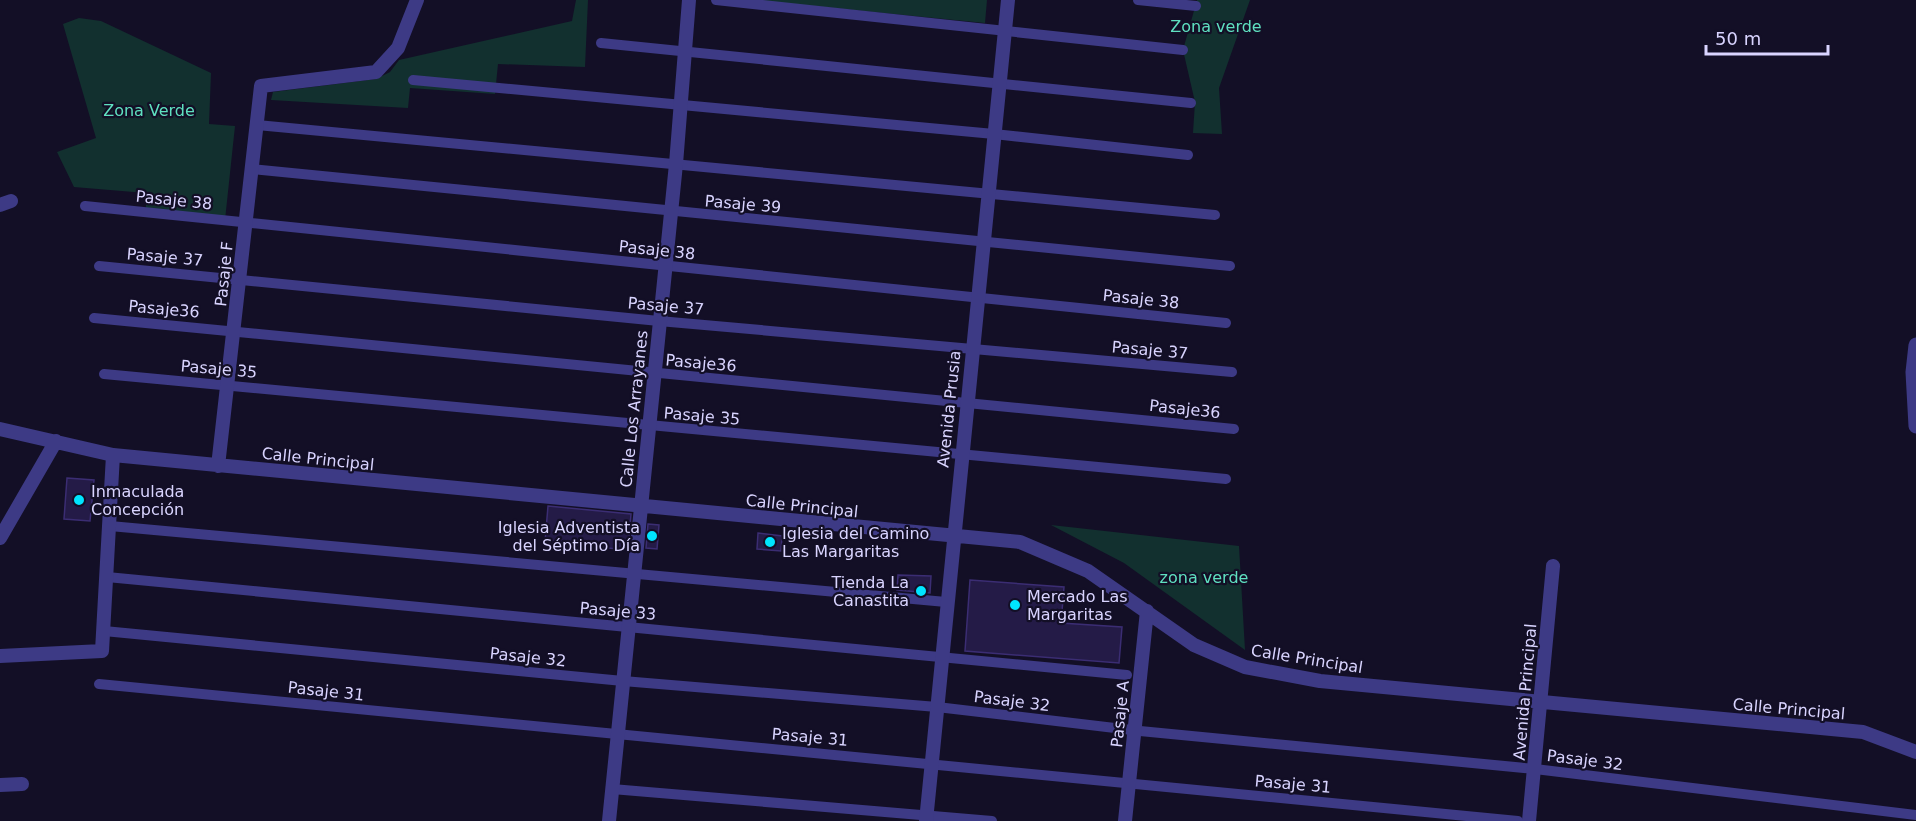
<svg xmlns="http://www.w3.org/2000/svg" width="1916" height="821" viewBox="0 0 1916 821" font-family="'DejaVu Sans',sans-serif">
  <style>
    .green { fill: #12302f }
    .building { fill: #241b47; stroke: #3b2d73; stroke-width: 1.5 }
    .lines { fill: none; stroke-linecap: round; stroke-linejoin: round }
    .pedestrian { stroke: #3d3a85; stroke-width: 10 }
    .minor { stroke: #3d3a85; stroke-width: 14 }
    .tertiary { stroke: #3d3a85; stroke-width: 15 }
    .poi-dot { fill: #00e5ff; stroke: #130f26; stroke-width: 2 }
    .labels { text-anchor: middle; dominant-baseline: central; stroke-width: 4.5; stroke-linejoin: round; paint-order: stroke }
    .park-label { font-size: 16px; fill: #5fe0c0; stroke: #130f26 }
    .street-label { font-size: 16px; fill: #d9d4ff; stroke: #130f26 }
    .poi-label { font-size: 16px; fill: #d9d4ff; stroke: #130f26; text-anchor: start }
  </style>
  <rect width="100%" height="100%" fill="#130f26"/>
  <path class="green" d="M 576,0 L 588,0 L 585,67 L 498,64 L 495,94 L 410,88 L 408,108 L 271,100 L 273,92 L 376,79 L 390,72 L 399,60 L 572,21 Z
    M 752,0 L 987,0 L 985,23 Z
    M 1197,0 L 1250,0 L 1219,88 L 1222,134 L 1193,133 L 1195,102 L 1183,50 Z
    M 79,18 L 101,21 L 211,73 L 209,124 L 235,126 L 225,220 L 146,212 L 146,193 L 74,187 L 57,152 L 96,138 L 63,24 Z
    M 1051,525 L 1239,546 L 1245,650 L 1124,563 Z"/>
  <path class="building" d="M 67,478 L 94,480 L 90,521 L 64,519 Z
    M 548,506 L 631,514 L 628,550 L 545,542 Z
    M 648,524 L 659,525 L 657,549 L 646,548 Z
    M 758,533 L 782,536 L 781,551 L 757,549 Z
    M 898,575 L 931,576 L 930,593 L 897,590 Z
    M 970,580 L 1064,587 L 1061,623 L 1122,627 L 1119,663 L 965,651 Z"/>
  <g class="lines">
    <path class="pedestrian" d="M 716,0 L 1183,50
      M 1138,0 L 1196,6
      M 601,43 L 1191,103
      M 413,80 L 994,134 L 1188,155
      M 257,125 L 1215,215
      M 252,169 L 1230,266
      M 85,206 L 1226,323
      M 99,266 L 659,321 L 1232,372
      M 94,318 L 1234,429
      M 104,374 L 1226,479
      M 110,526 L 946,602
      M 107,577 L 1127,675
      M 104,631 L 623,681 L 937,707 L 1140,731 L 1535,769 L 1916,815
      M 99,684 L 1518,821
      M 612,789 L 992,821"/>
    <path class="minor" d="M 0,205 L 11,201
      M 0,429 L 113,455 L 1020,542 L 1088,571 L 1194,645 L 1245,667 L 1320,681 L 1863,732 L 1916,752
      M 218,466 L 261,86 L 376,72 L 398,48 L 417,0
      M 0,538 L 56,441
      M 0,656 L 102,651 L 113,455
      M 0,785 L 22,784
      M 609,821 L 676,164 L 689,0
      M 926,821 L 1008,0
      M 1125,821 L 1147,611
      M 1529,821 L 1553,566"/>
    <path class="tertiary" d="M 1916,345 L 1913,372 L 1916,426"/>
  </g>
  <g class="poi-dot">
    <circle cx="79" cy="500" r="6"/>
    <circle cx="652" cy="536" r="6"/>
    <circle cx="770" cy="542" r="6"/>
    <circle cx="921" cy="591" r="6"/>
    <circle cx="1015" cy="605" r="6"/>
  </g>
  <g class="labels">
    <g class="park-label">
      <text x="1216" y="26">Zona verde</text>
      <text x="149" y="110">Zona Verde</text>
      <text x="1204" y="577">zona verde</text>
    </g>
    <g class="street-label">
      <text transform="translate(174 200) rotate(6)">Pasaje 38</text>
      <text transform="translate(743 204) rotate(5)">Pasaje 39</text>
      <text transform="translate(657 250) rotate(6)">Pasaje 38</text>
      <text transform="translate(165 257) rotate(5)">Pasaje 37</text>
      <text transform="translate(224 274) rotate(-84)">Pasaje F</text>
      <text transform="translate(1141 299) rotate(6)">Pasaje 38</text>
      <text transform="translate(666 306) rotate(5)">Pasaje 37</text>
      <text transform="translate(164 309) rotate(5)">Pasaje36</text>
      <text transform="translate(1150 350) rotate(5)">Pasaje 37</text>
      <text transform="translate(701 363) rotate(5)">Pasaje36</text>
      <text transform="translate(219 369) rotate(5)">Pasaje 35</text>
      <text transform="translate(634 409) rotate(-84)">Calle Los Arrayanes</text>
      <text transform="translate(949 409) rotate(-84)">Avenida Prusia</text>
      <text transform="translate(1185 409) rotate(6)">Pasaje36</text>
      <text transform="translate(702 416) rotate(5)">Pasaje 35</text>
      <text transform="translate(318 459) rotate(6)">Calle Principal</text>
      <text transform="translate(802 506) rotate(6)">Calle Principal</text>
      <text transform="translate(618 611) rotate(5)">Pasaje 33</text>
      <text transform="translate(528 657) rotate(6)">Pasaje 32</text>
      <text transform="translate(1307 659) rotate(9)">Calle Principal</text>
      <text transform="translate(326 691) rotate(6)">Pasaje 31</text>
      <text transform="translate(1525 692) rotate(-85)">Avenida Principal</text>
      <text transform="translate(1012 701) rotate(7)">Pasaje 32</text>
      <text transform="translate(1789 709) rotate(5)">Calle Principal</text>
      <text transform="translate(1120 714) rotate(-84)">Pasaje A</text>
      <text transform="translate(810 737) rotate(5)">Pasaje 31</text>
      <text transform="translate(1585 760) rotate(7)">Pasaje 32</text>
      <text transform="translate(1293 784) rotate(5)">Pasaje 31</text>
    </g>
    <g class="poi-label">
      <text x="91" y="491">Inmaculada<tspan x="91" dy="18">Concepción</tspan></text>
      <text x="640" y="527" text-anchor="end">Iglesia Adventista<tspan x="640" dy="18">del Séptimo Día</tspan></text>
      <text x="782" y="533">Iglesia del Camino<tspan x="782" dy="18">Las Margaritas</tspan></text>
      <text x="909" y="582" text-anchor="end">Tienda La<tspan x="909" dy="18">Canastita</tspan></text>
      <text x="1027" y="596">Mercado Las<tspan x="1027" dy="18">Margaritas</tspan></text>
    </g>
  </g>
  <path d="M1706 45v9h122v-9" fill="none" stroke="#d9d4ff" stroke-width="3"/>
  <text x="1715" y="45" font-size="18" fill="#d9d4ff" stroke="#130f26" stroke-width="4.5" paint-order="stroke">50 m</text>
</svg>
